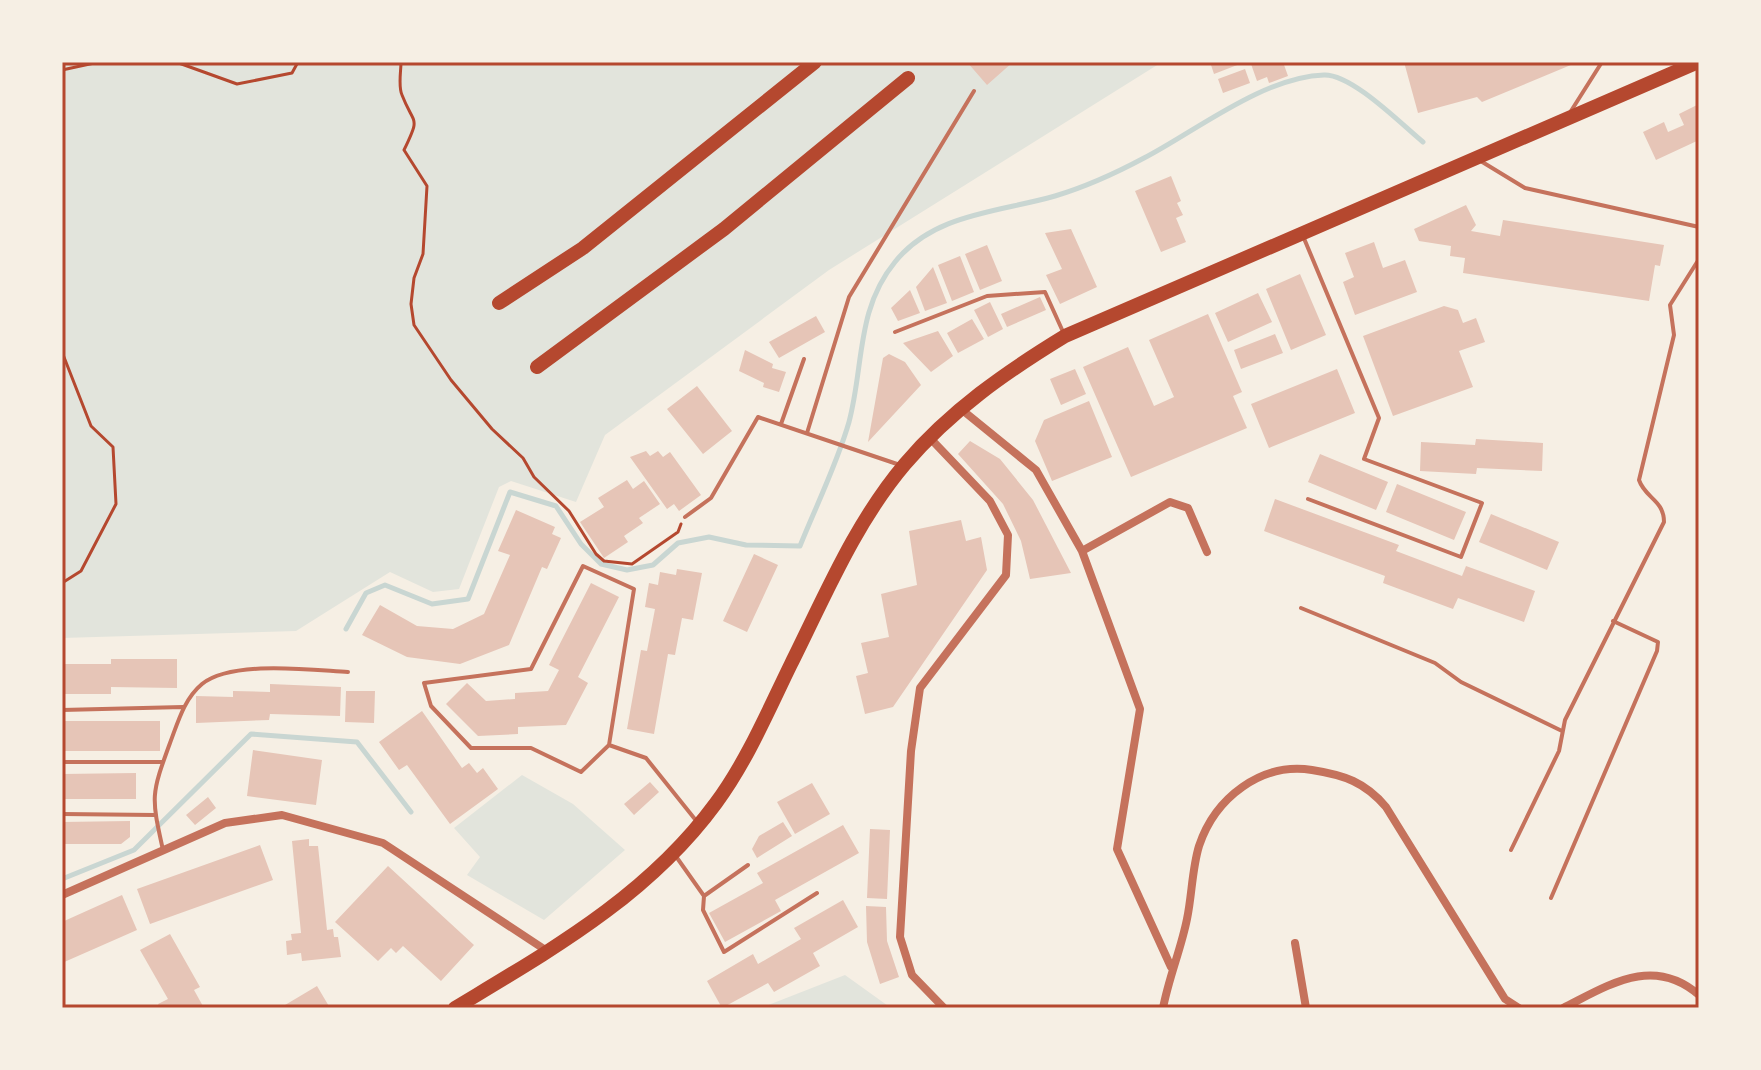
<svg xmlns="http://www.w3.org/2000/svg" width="1761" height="1070" viewBox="0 0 1761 1070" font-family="Inter,sans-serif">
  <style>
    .green { fill: #e2e4dc }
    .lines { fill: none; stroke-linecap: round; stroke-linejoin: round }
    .stream { stroke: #c9d6d2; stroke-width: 5 }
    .building { fill: #e6c5b7 }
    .path { stroke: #b5482f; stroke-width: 3 }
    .service { stroke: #c5725c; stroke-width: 4 }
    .minor { stroke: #c5725c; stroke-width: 8 }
    .primary { stroke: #b5482f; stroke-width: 14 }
    .trunk { stroke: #b5482f; stroke-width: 14 }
    .neatline { fill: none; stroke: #b5482f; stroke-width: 3 }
  </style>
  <rect width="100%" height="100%" fill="#f6efe4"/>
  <path class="green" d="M 62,62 L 1162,62 L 829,270 L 605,435 L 576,502 L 511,481 L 499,487 L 459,589 L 433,592 L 390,572 L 296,631 L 62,638 Z
    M 522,775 L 573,804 L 625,850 L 544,920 L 467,875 L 480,857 L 454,828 Z
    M 845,975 L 891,1008 L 761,1008 Z"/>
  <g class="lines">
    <path class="stream" d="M 346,629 L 366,593 L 385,585 L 432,604 L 468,599 L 510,492 L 556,506 L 581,544 L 601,564 L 627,570 L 653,565 L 678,543 L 709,537 L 746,545 L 800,546 C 816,506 837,464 849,422 C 864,366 856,309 895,262 C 934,213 1000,212 1055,196 C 1085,187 1116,173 1144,158 C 1196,131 1263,77 1324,75 C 1352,74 1401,124 1423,142
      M 62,879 L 134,850 L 251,734 L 357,742 L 411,812"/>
  </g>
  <path class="building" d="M 967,62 L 1013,62 L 987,85 Z
    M 1210,62 L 1245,62 L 1214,74 Z
    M 1258,62 L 1283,62 L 1288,76 L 1269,83 L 1267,77 L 1257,81 L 1251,64 Z
    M 1404,62 L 1578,62 L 1482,102 L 1477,97 L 1418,113 Z
    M 1245,69 L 1250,83 L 1223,93 L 1218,79 Z
    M 1699,104 L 1699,140 L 1656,160 L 1643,132 L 1664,122 L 1668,132 L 1684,125 L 1679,114 Z
    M 1171,176 L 1181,201 L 1177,203 L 1183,215 L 1176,218 L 1186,242 L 1161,252 L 1135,191 Z
    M 1466,205 L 1476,225 L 1471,231 L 1500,236 L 1503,220 L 1664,245 L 1660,266 L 1655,265 L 1649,301 L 1463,273 L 1465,258 L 1450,256 L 1451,246 L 1419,241 L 1414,229 Z
    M 1071,229 L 1097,287 L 1060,304 L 1046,275 L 1062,269 L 1045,233 Z
    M 1374,242 L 1383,268 L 1405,260 L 1417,292 L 1355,315 L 1343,282 L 1354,277 L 1345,253 Z
    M 987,245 L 1002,281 L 980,290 L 965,254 Z
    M 960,256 L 974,292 L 952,301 L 938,265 Z
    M 933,267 L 947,303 L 925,311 L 916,287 Z
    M 1300,274 L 1326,335 L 1291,350 L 1266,289 Z
    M 910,290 L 920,313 L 898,321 L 891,308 Z
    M 1258,293 L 1272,322 L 1228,342 L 1215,313 Z
    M 1040,297 L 1046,310 L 1007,327 L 1001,314 Z
    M 990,302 L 1003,329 L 988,337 L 974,310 Z
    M 1444,306 L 1458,310 L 1463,323 L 1476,318 L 1485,342 L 1459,351 L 1473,387 L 1393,416 L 1363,336 Z
    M 1208,314 L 1242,392 L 1233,396 L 1247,428 L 1131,477 L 1083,367 L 1128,347 L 1154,406 L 1174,397 L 1149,340 Z
    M 816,316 L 825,332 L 779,358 L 769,342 Z
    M 972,319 L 984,339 L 958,353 L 947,333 Z
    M 938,331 L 953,356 L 931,372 L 903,343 Z
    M 1275,334 L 1283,353 L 1241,369 L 1234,350 Z
    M 745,350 L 773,364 L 772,368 L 786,372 L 779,392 L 763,387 L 764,383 L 739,371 Z
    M 889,354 L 905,362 L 921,385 L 868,442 L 883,358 Z
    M 1075,369 L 1086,394 L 1061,405 L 1050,379 Z
    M 1337,369 L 1355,413 L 1269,448 L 1251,404 Z
    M 697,386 L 732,431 L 703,454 L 667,409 Z
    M 1089,401 L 1112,457 L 1052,481 L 1035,441 L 1044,420 Z
    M 1476,439 L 1543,443 L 1542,471 L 1477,468 L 1476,474 L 1420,471 L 1421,442 L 1475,445 Z
    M 970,441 L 1000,459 L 1033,500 L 1071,573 L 1030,579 L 1021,541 L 1003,504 L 958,454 Z
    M 646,451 L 650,456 L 658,451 L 663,457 L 670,452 L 701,495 L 679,511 L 674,504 L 667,509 L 630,457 Z
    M 1320,454 L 1388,482 L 1376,510 L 1308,482 Z
    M 627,480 L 633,489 L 644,481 L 660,504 L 639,518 L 643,523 L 624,536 L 628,542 L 604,558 L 580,522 L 604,507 L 598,498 Z
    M 1397,484 L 1466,512 L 1454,540 L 1386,512 Z
    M 1275,499 L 1399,545 L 1396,551 L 1462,576 L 1466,566 L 1535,591 L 1524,622 L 1458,598 L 1453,609 L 1383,583 L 1385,576 L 1264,531 Z
    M 516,510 L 555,527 L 552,534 L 561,538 L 547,569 L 542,567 L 509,645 L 460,664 L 407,657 L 362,635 L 380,605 L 417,626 L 453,629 L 484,614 L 510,555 L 498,551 Z
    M 1491,514 L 1559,542 L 1547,570 L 1479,542 Z
    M 961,520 L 966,541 L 981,537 L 987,570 L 893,707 L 865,714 L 856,676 L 868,673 L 861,643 L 889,637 L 881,594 L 917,585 L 909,531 Z
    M 754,554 L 778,565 L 747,632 L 723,621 Z
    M 677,569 L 702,573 L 693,620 L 682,618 L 675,655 L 668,654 L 654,734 L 627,729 L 641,650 L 647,651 L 655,609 L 645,607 L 649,583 L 658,585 L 660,572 L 676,575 Z
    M 591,583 L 619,597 L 578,677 L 588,683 L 566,725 L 518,727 L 518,734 L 478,736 L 446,704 L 467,683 L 486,701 L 515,699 L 515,693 L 548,691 L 559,670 L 549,665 Z
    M 111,659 L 177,659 L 177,688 L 111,687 L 111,694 L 62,694 L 62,664 L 111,664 Z
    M 270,684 L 341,687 L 340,716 L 270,714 L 269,720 L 196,723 L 196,696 L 233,697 L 233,691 L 270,692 Z
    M 346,691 L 375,691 L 374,723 L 345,722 Z
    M 422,711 L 462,768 L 469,763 L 477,773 L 483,768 L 498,789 L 450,824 L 407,765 L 399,770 L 379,742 Z
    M 62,721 L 160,721 L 160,751 L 62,751 Z
    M 253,750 L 322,760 L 316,805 L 247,796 Z
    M 136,773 L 136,799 L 62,799 L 62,774 Z
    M 650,782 L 659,792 L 634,815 L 624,804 Z
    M 812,783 L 830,814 L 795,834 L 777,802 Z
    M 208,797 L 216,808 L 195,825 L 186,815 Z
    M 130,821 L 130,837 L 121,844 L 62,844 L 62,822 Z
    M 783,822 L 792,836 L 757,858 L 752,849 L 759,836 Z
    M 843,825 L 859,853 L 775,900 L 781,911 L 725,942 L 709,913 L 763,883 L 757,873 Z
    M 870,829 L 890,830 L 887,899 L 867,898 Z
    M 309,839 L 309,846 L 318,846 L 327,930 L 333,929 L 334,937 L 338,937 L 341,957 L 302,961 L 301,953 L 287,955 L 286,941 L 292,940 L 291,934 L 301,933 L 292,841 Z
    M 260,845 L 273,880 L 150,924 L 137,889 Z
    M 388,866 L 474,945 L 441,981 L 403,946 L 396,953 L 391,948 L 378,961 L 335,922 Z
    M 122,895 L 137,930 L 62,963 L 62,922 Z
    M 843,900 L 858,927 L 813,953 L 820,966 L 774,992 L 768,983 L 722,1008 L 707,981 L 753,954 L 758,964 L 801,939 L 794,928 Z
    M 866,906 L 886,907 L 887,941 L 899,977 L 880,984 L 867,942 Z
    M 170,934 L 200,987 L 194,990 L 204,1008 L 160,1008 L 158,1004 L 168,999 L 140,950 Z
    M 317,986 L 330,1008 L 280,1008 Z"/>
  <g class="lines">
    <path class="path" d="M 126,62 L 153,62
      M 176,62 L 237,84 L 292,73 L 298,62
      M 401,62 C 401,72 398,86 402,95 C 414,126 421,115 404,150 L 427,186 L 423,254 L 414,278 L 411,304 L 414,325 L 451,380 L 492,429 L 523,458 L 534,477 L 569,511 L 596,554 L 604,561 L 632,564 L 678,532 L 681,524
      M 62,70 L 99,62
      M 62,352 L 91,426 L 113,447 L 116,504 L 81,571 L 62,583"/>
    <path class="service" d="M 1571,111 L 1602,62
      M 1479,160 L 1525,188 L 1699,227
      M 1303,236 L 1379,418 L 1364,459 L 1482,503 L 1461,557 L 1308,499
      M 895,332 L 987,296 L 1045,292 L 1064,334
      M 781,424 L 804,359
      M 807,433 L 849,297 L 974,91
      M 685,517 L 711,498 L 758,417 L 900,465
      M 1301,608 L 1435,663 L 1461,682 L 1562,731
      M 62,710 L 183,707
      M 609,745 L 581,772 L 531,748 L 471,748 L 431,706 L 424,683 L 531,669 L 583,566 L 634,589 L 609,745 L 646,758 L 698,823
      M 62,762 L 163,762
      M 62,814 L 155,815
      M 163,850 C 151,796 151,795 170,743 C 178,722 184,699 202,684 C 232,660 311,670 348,672
      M 1511,850 L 1559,751 L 1565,720 L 1664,522 C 1664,500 1645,498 1639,480 L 1674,335 L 1670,305 L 1699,259
      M 675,855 L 704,896 L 703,910 L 724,952 L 817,893
      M 704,896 L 748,865
      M 1551,898 L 1657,651 L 1658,642 L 1613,621"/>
    <path class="minor" d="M 961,409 L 1036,470 L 1082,551
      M 929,437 L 990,501 L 1008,535 L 1006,575 L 920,688 L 911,751 L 900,937 L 912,975 L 944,1008
      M 62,895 L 225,823 L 282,815 L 383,843 L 547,951
      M 1295,943 L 1306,1008
      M 1171,967 L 1117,849 L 1140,709 L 1082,551 L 1170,502 L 1188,508 L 1207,552
      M 1163,1008 C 1169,977 1181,949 1187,919 C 1192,895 1192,869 1199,846 C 1215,798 1261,762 1312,770 C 1344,775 1365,782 1386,807 L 1505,999 L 1519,1008
      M 1563,1008 C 1609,985 1653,955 1699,995"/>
    <path class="primary" d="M 455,1008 C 551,950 648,896 716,803 C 747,761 768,711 791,664 C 825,596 855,523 905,464 C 950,411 1006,372 1065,336 L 1698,62"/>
    <path class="trunk" d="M 499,303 L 583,248 L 815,62
      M 537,367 L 724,229 L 908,78"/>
  </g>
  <rect width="1761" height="1070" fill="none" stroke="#f6efe4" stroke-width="128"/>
  <rect x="64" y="64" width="1633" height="942" class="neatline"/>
</svg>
